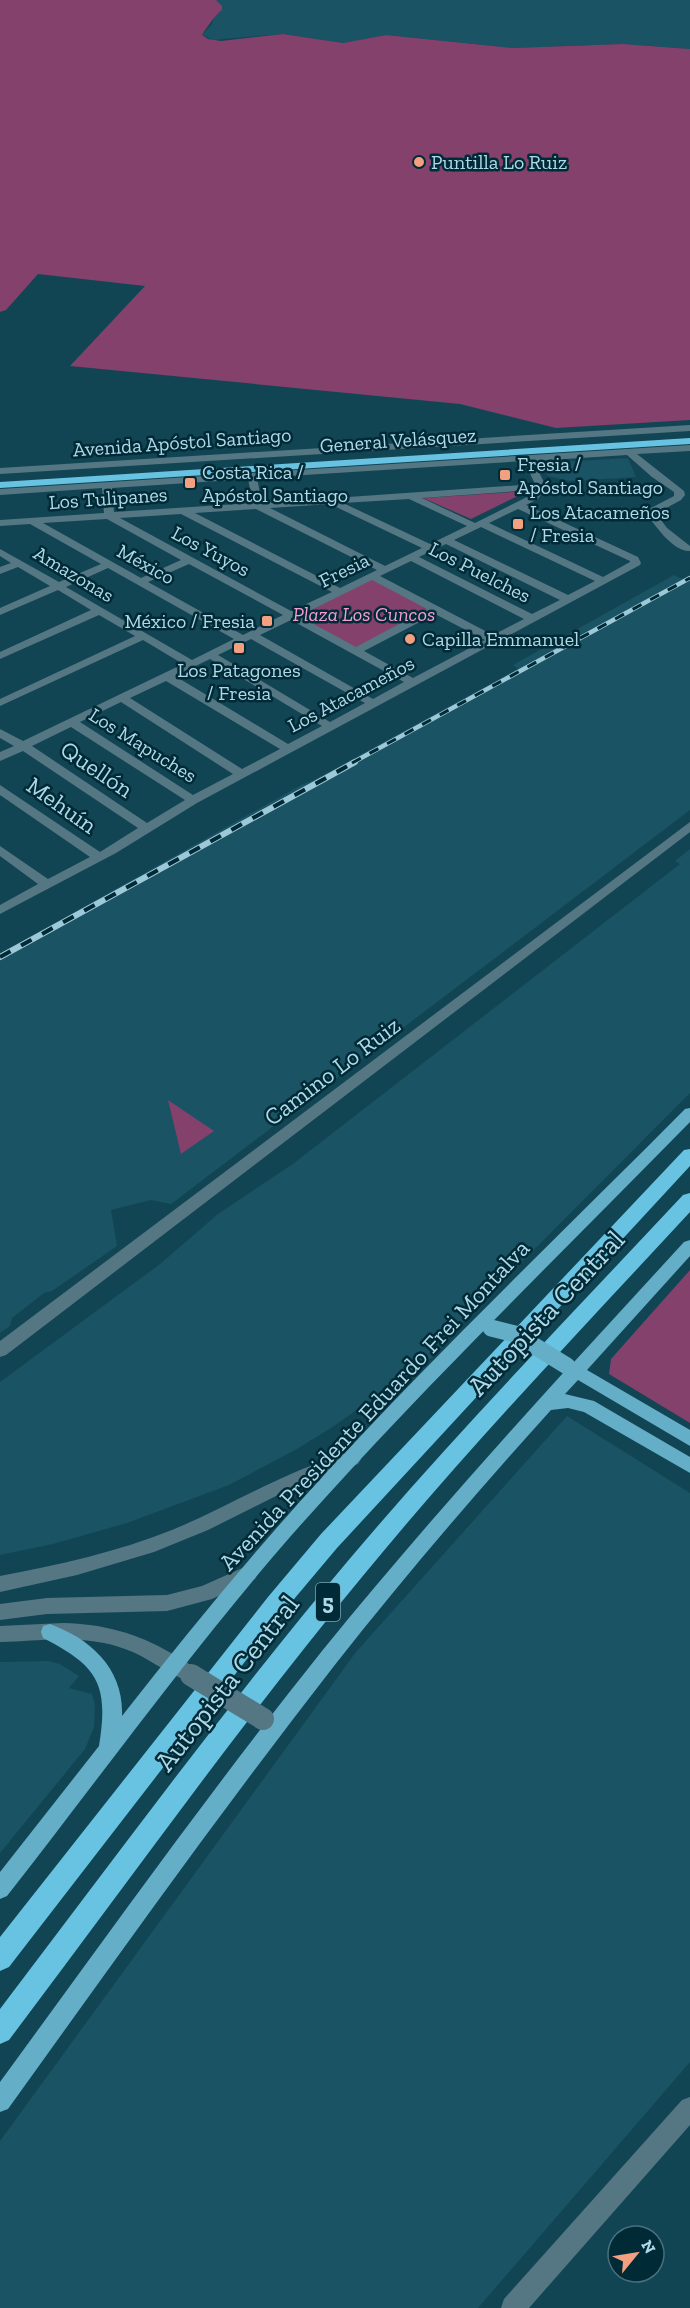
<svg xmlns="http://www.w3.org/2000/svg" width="690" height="2308" viewBox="0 0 690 2308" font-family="'Zilla Slab',serif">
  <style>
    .built { fill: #195364 }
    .green { fill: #83416c }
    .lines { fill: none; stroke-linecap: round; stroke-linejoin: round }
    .minor { fill: #557783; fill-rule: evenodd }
    .major { fill: #64aec7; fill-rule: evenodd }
    .highway { fill: #68c3e2; fill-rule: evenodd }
    .rail-far1-casing { stroke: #9dc8d7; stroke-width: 4.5 }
    .rail-casing { stroke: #9dc8d7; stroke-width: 6 }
    .rail-far1 { stroke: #002a36; stroke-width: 3; stroke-dasharray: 10; stroke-linecap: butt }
    .rail { stroke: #002a36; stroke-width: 4; stroke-dasharray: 12; stroke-linecap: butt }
    .minor-bridge { stroke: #557783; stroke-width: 22 }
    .major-bridge { stroke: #64aec7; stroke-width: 17 }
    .poi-dot { fill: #f2a080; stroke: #002a36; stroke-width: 2 }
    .labels { text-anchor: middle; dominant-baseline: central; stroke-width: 5; stroke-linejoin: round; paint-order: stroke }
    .far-poi-label { font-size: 20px; fill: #afd9e8; stroke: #002a36; text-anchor: start }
    .far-street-label { font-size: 20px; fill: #afd9e8; stroke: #002a36 }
    .far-park-label { font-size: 20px; font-style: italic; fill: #f59ed4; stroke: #002a36 }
    .shield { fill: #002a36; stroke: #7aa4b3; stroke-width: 1.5 }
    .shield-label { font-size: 22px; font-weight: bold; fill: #afd9e8 }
    .street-label { font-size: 24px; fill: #afd9e8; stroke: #002a36 }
    .near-street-label { font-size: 28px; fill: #afd9e8; stroke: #002a36 }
  </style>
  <rect width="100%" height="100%" fill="#124554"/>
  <path class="built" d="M 216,0 L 690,0 L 690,49 L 623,44 L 513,48 L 386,35 L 343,43 L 283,34 L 213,40 L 202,35 L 212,24 L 214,16 L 222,10 Z
    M 628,458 L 636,477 L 570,481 L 548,476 L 542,463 Z
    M 674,575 L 682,579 L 690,575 L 690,810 L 171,1204 L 151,1200 L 111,1210 L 117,1246 L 52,1291 L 44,1293 L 12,1318 L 10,1326 L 0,1333 L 0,954 L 303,784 L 314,780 L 518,669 L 513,665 Z
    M 690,849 L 690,1093 L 471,1313 L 433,1357 L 331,1428 L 297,1449 L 229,1485 L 127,1523 L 53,1544 L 0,1555 L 0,1382 L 160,1264 L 218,1214 L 294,1163 L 680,864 L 675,861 Z
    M 567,1416 L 690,1493 L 690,2062 L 478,2308 L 0,2308 L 0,2141 L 356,1652 Z
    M 48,1661 L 60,1664 L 79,1676 L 69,1688 L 92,1694 L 95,1705 L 94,1727 L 85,1749 L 0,1853 L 0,1662 Z"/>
  <path class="green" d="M 0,0 L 216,0 L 222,6 L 222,10 C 215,15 207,27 202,35 L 208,39 L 221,41 L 283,34 L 343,43 L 386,35 L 513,48 L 623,44 L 690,49 L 690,420 L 556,428 L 460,404 L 70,366 L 145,286 L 38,274 L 6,310 L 0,312 Z
    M 528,491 L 471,519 L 423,498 Z
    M 373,578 L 432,609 L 357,649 L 296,615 Z
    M 168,1100 L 214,1131 L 181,1154 Z
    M 690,1270 L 690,1423 L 609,1374 L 611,1359 Z"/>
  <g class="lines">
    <path class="minor" d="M 690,425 L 690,431 L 0,474 L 0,468 Z
      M 690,445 L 690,451 L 637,454 L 684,491 L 685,495 L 681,500 L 659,512 L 658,516 L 667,528 L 690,546 L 690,551 C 674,552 657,528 648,516 L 651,508 L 674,496 L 674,492 L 652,477 L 627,455 L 534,461 L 546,487 L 538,499 L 526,505 L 638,557 L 641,563 L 640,565 L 197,803 L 116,853 L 0,914 L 0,905 L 38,884 L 0,856 L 0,846 L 48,879 L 90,857 L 0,795 L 0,785 L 100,852 L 138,828 L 23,751 L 0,761 L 0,752 L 14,746 L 0,738 L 0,729 L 23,741 L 183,664 L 143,640 L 0,706 L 0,699 L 135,636 L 99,615 L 0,659 L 0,652 L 91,610 L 58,590 L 0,615 L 0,608 L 50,586 L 18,567 L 0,574 L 0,567 L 11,563 L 0,556 L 0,549 L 59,582 L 101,564 L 30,524 L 0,526 L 0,520 L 104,513 L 102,488 L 0,495 L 0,489 ZM 524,461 L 535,484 L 262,503 L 257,478 ZM 248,479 L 253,503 L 114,512 L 112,488 ZM 534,490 L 531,495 L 475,523 L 422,498 ZM 409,499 L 467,526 L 430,544 L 343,503 ZM 331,504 L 332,505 L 422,548 L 385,566 L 270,508 ZM 256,509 L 377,570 L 340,588 L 195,513 ZM 518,509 L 630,561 L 630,562 L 603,577 L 489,523 ZM 181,514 L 332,592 L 291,611 L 120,518 ZM 107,519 L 181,560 L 141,578 L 43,523 ZM 481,527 L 595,581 L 568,595 L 454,540 ZM 446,544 L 560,600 L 532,614 L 419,557 ZM 411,561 L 524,619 L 493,635 L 380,576 ZM 189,564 L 283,615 L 243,635 L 148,582 ZM 108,568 L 234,639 L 192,660 L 66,587 ZM 372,580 L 427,609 L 356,647 L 299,616 ZM 435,614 L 485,640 L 413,678 L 364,651 ZM 291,620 L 404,682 L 373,699 L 260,635 ZM 251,639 L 365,703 L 330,722 L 218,655 ZM 210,659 L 322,726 L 288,744 L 175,676 ZM 166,681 L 280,749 L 242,769 L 130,698 ZM 121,702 L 233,774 L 193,795 L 80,722 ZM 71,727 L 185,800 L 147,823 L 32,746 Z
      M 690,822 L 690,832 L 6,1355 L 0,1357 L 0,1341 Z
      M 352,1452 L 358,1454 L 361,1459 L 358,1464 L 300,1484 L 208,1530 L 154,1552 L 77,1575 L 0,1592 L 0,1576 C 58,1565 117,1552 172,1530 C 233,1505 288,1469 352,1452 Z
      M 249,1565 L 255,1567 L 258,1573 L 255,1579 L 212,1599 L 167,1611 L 47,1614 L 0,1620 L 0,1604 L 47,1598 L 167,1595 L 202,1586 Z
      M 63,1623 C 103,1624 137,1633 171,1653 C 180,1658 189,1661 193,1670 L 190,1676 L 183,1679 C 163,1671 146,1656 125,1649 C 86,1634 41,1641 0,1642 L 0,1626 Z
      M 690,2097 L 690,2125 L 529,2308 L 501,2308 L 504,2299 L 682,2100 Z"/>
    <path class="major" d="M 690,1108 L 690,1122 C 556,1259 417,1393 290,1537 C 190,1652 101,1776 7,1896 L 0,1899 L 0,1872 L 99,1746 C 109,1684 98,1666 43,1638 L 41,1632 L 43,1626 L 50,1624 C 91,1639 124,1669 122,1716 C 187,1633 254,1551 326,1473 C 441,1348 565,1230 685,1109 Z
      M 690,1240 L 690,1256 L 587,1370 L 690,1430 L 690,1446 L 578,1380 L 565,1394 L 594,1401 L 690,1457 L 690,1473 L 584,1412 L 568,1408 L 551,1410 C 476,1493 403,1578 334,1666 C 221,1811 115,1960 8,2109 L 0,2112 L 0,2082 C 106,1937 210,1791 322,1651 C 400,1555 481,1463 564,1372 L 561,1367 L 563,1362 L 574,1362 L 684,1242 Z"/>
    <path class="highway" d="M 690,438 L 690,444 L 0,488 L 0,482 Z
      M 690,1149 L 690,1166 L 337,1548 L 284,1611 L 9,1967 L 0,1971 L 0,1937 L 268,1597 L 321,1534 L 684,1150 Z
      M 690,1193 L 690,1212 C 579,1332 466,1450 362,1577 C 238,1727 126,1885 9,2040 L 0,2044 L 0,2009 C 114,1859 226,1706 347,1562 C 454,1435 570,1316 683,1195 Z"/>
    <defs>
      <path id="rail-far1" d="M 352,763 L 690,578"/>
      <path id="rail" d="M 0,957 L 355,762"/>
    </defs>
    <use href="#rail-far1" class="rail-far1-casing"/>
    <use href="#rail" class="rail-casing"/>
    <use href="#rail-far1" class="rail-far1"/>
    <use href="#rail" class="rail"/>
    <path class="minor-bridge" d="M 191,1675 L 263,1719"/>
    <path class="major-bridge" d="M 491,1328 L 515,1334 L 567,1366"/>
  </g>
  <g class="poi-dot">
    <circle cx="419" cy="162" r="6"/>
    <rect x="499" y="469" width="12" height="12" rx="3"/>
    <rect x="184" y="477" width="12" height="12" rx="3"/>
    <rect x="512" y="518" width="12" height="12" rx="3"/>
    <rect x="261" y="615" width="12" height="12" rx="3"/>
    <circle cx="410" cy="639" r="6"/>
    <rect x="233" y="642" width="12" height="12" rx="3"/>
  </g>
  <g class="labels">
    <g class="far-poi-label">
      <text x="431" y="162">Puntilla Lo Ruiz</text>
      <text x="517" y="464">Fresia /<tspan x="517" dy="23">Apóstol Santiago</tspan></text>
      <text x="202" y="472">Costa Rica /<tspan x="202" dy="23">Apóstol Santiago</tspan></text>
      <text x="530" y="512">Los Atacameños<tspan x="530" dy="23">/ Fresia</tspan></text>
      <text x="255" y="621" text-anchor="end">México / Fresia</text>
      <text x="422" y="639">Capilla Emmanuel</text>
      <text x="239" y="670" text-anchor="middle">Los Patagones<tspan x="239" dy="23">/ Fresia</tspan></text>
    </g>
    <g class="far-street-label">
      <text transform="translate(398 440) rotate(-4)">General Velásquez</text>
      <text transform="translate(182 442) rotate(-4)">Avenida Apóstol Santiago</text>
      <text transform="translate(108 498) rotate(-4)">Los Tulipanes</text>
      <text transform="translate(211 551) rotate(28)">Los Yuyos</text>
      <text transform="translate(146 564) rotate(29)">México</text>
      <text transform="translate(344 570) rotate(-26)">Fresia</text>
      <text transform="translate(480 572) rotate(27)">Los Puelches</text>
      <text transform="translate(74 574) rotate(31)">Amazonas</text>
      <text transform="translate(351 694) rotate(-28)">Los Atacameños</text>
      <text transform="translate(143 745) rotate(32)">Los Mapuches</text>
    </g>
    <g class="far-park-label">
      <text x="364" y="614">Plaza Los Cuncos</text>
    </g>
    <rect class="shield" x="316" y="1583" width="24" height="38" rx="4.5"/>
    <g class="shield-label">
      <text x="328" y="1602">5</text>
    </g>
    <g class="street-label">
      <text transform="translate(97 769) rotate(34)">Quellón</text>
      <text transform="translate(62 805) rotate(35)">Mehuín</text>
      <text transform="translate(332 1071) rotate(-37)">Camino Lo Ruiz</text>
      <text transform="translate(374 1405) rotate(-47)">Avenida Presidente Eduardo Frei Montalva</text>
    </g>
    <g class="near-street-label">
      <text transform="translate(546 1313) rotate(-47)">Autopista Central</text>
      <text transform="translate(227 1683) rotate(-52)">Autopista Central</text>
    </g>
  </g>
  <g transform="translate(636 2254) rotate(60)"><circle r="28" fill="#002a36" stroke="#46707d" stroke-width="1.5"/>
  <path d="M0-4.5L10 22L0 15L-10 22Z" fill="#f2a080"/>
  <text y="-9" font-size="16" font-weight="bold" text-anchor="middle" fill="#afd9e8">N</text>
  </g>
</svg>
